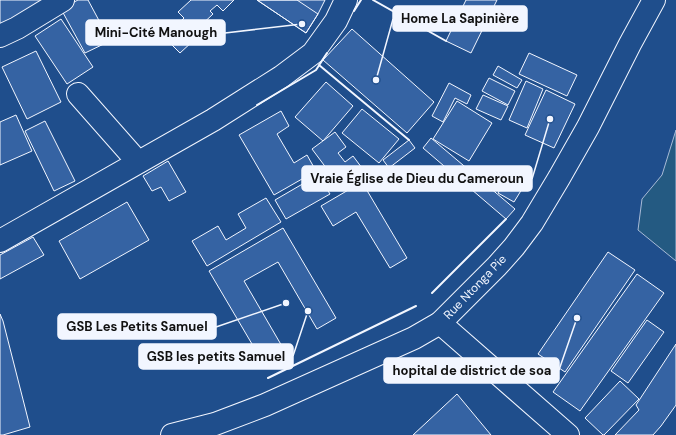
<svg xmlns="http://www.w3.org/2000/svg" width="676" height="435" viewBox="0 0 676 435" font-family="'DM Sans',sans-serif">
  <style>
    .green { fill: #245a82; stroke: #a8bbd7 }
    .building { fill: #3563a3; stroke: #f2f6ff }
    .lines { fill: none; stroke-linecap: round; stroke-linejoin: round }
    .minor-casing { stroke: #f2f6ff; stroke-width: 24 }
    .tertiary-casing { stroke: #f2f6ff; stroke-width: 24 }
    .minor { stroke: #1f4e8c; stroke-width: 22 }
    .tertiary { stroke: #1f4e8c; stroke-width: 22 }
    .wall { stroke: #f2f6ff; stroke-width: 2 }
    .labels { text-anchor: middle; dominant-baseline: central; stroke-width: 3; stroke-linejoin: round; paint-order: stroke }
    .street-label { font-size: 12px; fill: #f2f6ff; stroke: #1f4e8c }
    .leader { fill: none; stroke: #f2f6ff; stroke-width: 1.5 }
    .callout-dot { fill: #f2f6ff; stroke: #1f4e8c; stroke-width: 1.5 }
    .callout { fill: #f2f6ff; stroke: #f2f6ff; stroke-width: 1.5 }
    .callout-label { font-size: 13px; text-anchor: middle; font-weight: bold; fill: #111 }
  </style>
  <rect width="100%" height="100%" fill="#1f4e8c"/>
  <path class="green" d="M 676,130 L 676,261 L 638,230 L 642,199 L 662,175 Z"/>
  <path class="building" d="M 0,0 L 51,0 L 0,25 Z
    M 78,0 L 88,0 L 110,41 L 85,53 L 61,9 Z
    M 191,0 L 234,0 L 223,11 L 217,5 L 210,11 L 213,14 L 196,30 L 194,29 L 187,36 L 193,41 L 180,53 L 160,33 L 172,21 L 177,25 L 184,18 L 178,12 Z
    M 257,0 L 297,0 L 318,14 L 306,33 Z
    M 257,0 L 325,0 L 318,14 L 306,33 Z
    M 466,0 L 497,0 L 471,53 L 446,41 Z
    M 61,19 L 93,67 L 67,84 L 35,36 Z
    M 352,29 L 434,102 L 407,133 L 323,60 Z
    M 36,51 L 61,102 L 27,119 L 2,67 Z
    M 529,53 L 577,75 L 567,96 L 519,74 Z
    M 498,66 L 522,80 L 517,88 L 493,75 Z
    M 489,78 L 515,91 L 508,105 L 482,91 Z
    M 526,81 L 543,89 L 527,128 L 509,120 Z
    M 326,82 L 353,106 L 323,141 L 295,117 Z
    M 449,83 L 471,95 L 467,104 L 455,98 L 443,122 L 432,116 Z
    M 546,90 L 575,104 L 554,148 L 525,135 Z
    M 483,95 L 508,106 L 501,120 L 476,109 Z
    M 457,101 L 492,123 L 469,161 L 433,139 Z
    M 362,109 L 399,139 L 379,163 L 342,133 Z
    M 281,111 L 289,126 L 277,134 L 294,163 L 307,155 L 316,171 L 274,195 L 239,135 Z
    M 16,115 L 32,151 L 0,165 L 0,122 Z
    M 45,121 L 75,181 L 54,191 L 25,131 Z
    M 335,132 L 346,147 L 338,153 L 345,162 L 353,156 L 365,172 L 342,189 L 312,149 Z
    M 431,138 L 515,209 L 506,219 L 423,148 Z
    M 409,140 L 415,148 L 389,168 L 383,160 Z
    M 168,161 L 186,192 L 169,201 L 161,187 L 152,191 L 143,176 Z
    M 318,175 L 330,194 L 286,219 L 275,200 Z
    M 506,179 L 522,189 L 514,202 L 498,193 Z
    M 362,182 L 407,258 L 390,268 L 356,212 L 333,226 L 321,206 Z
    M 266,198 L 281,222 L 207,266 L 192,241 L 218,226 L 226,240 L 246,228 L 238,214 Z
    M 127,202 L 149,240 L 80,279 L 59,241 Z
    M 283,228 L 336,318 L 317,329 L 278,262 L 244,281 L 283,348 L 262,361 L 209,271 Z
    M 33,237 L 44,255 L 0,279 L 0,255 Z
    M 608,252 L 635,270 L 565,372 L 538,354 Z
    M 637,274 L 664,293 L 580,411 L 553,392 Z
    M 0,314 L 3,321 L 30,427 L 3,435 L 0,435 Z
    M 647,320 L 664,332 L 628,383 L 611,371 Z
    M 676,344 L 676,405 L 661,426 L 653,435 L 615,435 L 639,410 L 636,405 Z
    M 620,381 L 639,399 L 604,435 L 603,435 L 585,418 Z
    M 457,394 L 491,435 L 413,435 Z"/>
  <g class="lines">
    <defs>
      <path id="minor" d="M 0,36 L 17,28 L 63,0
        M 78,94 L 138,162
        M 0,241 L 213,120 L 281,77 L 313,53 L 336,21 L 346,0
        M 440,323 L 568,435"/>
      <path id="tertiary" d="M 172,435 L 215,424 L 265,405 L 414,338 L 440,323 L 497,266 L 514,247 L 532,223 L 559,178 L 588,127 L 630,44 L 654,0"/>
    </defs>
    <use href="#minor" class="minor-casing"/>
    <use href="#tertiary" class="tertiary-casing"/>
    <use href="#minor" class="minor"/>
    <use href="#tertiary" class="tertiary"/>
    <path class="wall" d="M 373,0 L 446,41
      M 354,11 L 361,0
      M 319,65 L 409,140
      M 257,105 L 316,70 L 327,53
      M 432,293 L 506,219
      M 268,378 L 416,306"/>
  </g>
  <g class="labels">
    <g class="street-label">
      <text transform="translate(475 287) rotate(-46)">Rue Ntonga Pie</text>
    </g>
  </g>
  <path class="leader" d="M376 80L393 19M302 24L225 33M550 119L532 179M286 303L216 327M308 311L293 356M577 318L559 370"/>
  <g class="callout-dot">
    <circle cx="376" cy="80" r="4"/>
    <circle cx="302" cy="24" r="4"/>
    <circle cx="550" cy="119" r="4"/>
    <circle cx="286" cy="303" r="4"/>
    <circle cx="308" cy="311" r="4"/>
    <circle cx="577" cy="318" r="4"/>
  </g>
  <g class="callout">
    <rect x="393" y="6" width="134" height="25" rx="4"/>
    <rect x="86" y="20" width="139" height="25" rx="4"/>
    <rect x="302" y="166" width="230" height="25" rx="4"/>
    <rect x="58" y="314" width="158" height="25" rx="4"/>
    <rect x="139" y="344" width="154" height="25" rx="4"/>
    <rect x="384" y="358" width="175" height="25" rx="4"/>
  </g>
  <g class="callout-label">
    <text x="460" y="23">Home La Sapinière</text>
    <text x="156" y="37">Mini-Cité Manough</text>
    <text x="417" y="183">Vraie Église de Dieu du Cameroun</text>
    <text x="137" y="331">GSB Les Petits Samuel</text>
    <text x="216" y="361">GSB les petits Samuel</text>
    <text x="472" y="375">hopital de district de soa</text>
  </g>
</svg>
